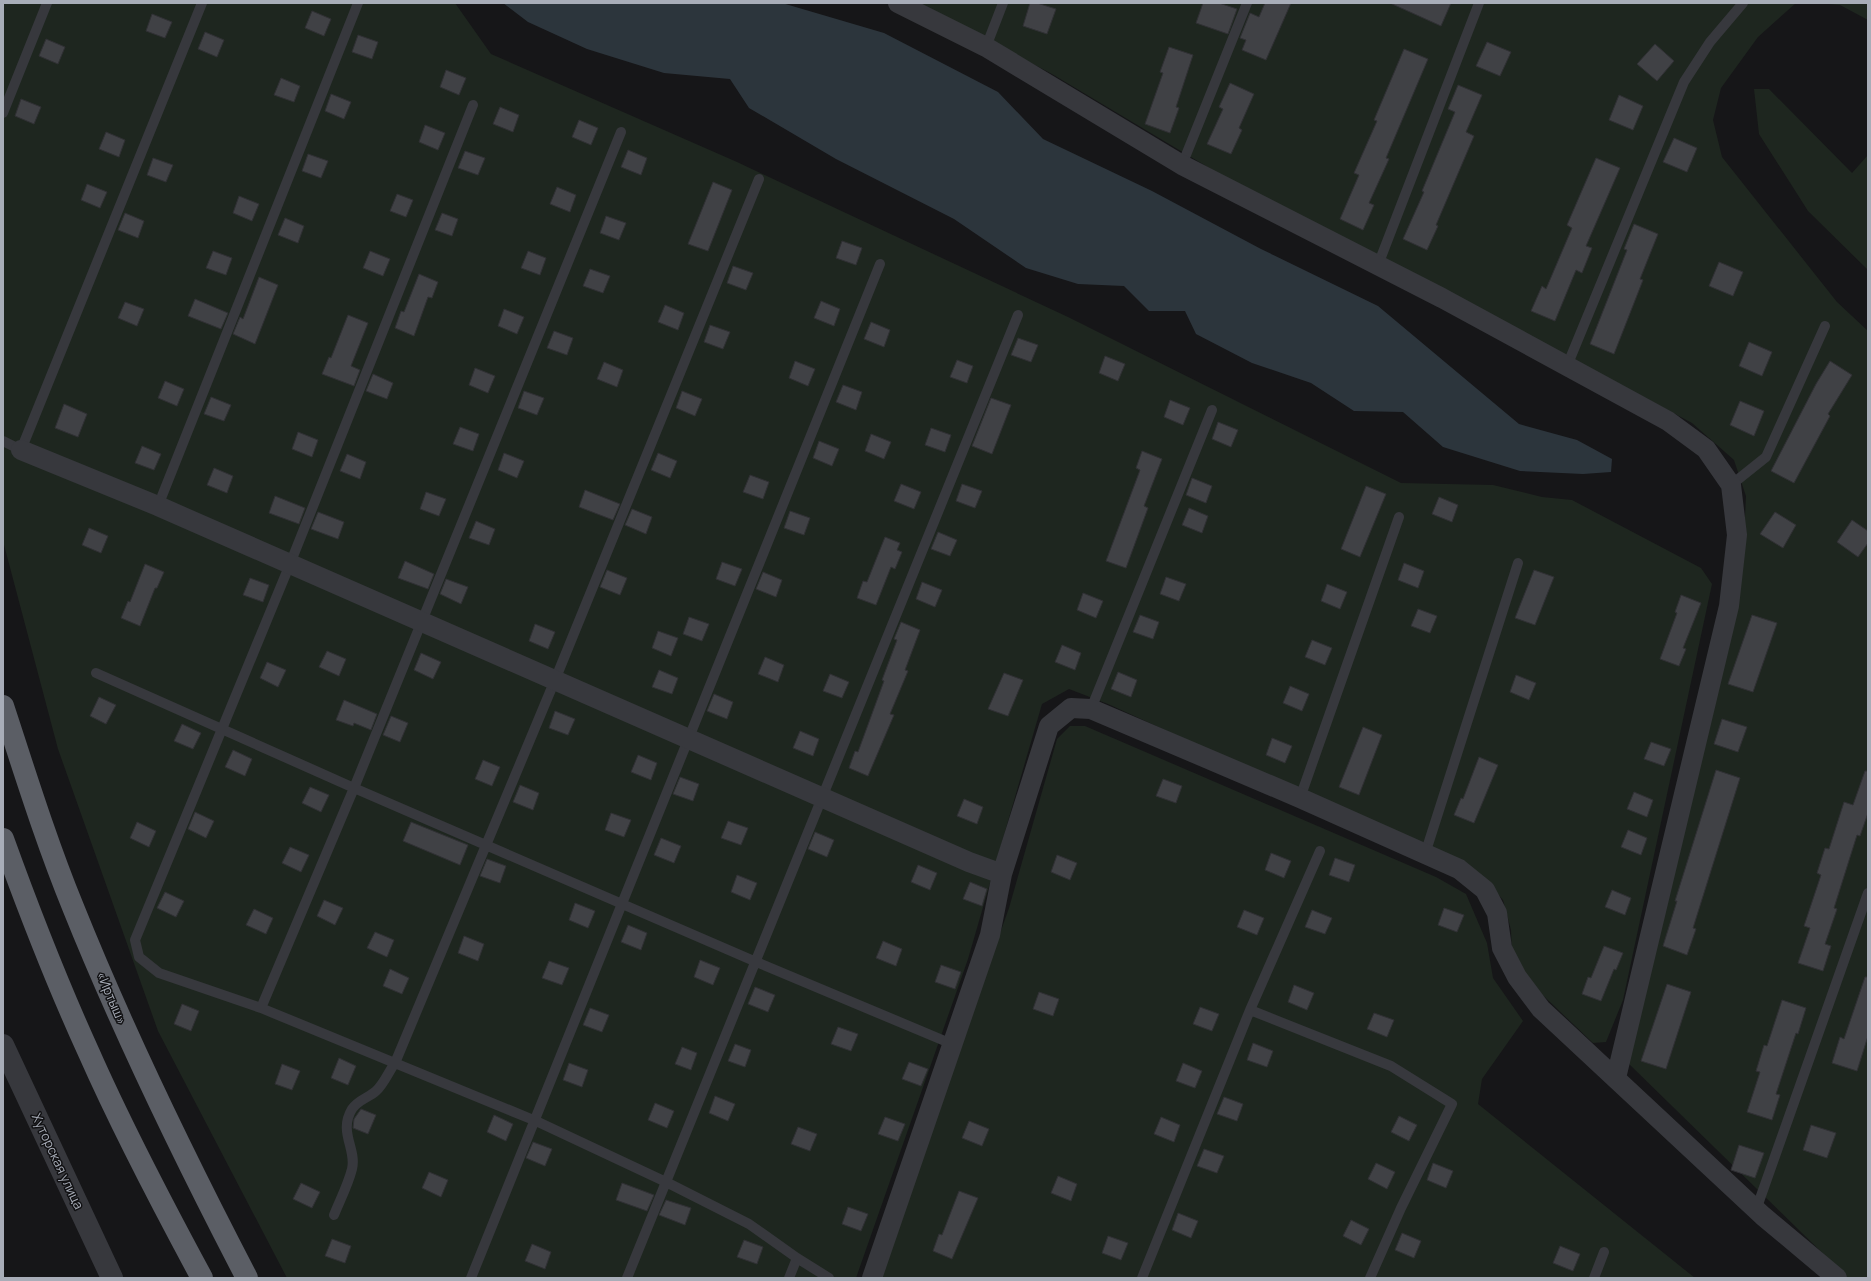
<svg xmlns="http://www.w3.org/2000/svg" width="1871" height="1281" viewBox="0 0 1871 1281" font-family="Manrope,sans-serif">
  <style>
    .green { fill: #1e261f }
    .water { fill: #2c353c }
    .building { fill: #404145; stroke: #303034 }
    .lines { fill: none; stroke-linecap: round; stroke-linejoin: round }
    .service { stroke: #37383d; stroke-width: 10 }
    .minor { stroke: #37383d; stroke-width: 20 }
    .tertiary { stroke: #37383d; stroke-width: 22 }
    .trunk { stroke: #5b5e65; stroke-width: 22 }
    .labels { text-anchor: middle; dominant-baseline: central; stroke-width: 3; stroke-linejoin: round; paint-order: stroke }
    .street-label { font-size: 13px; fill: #a8adb8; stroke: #111113 }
  </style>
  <rect width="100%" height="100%" fill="#161618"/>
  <path class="green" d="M 3,3 L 455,3 L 491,54 L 737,162 L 1068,317 L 1401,483 L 1493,485 L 1542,497 L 1572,500 L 1701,568 L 1712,584 L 1623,1000 L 1606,1042 L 1593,1043 L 1528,981 L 1512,955 L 1511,930 L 1503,900 L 1479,873 L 1108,704 L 1069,689 L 1042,704 L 968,959 L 856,1278 L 287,1278 L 158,1031 L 58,749 L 3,541 Z
    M 917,3 L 1796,3 L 1758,37 L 1721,88 L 1713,120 L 1722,157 L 1837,302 L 1868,331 L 1868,1278 L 1848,1278 L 1627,1062 L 1743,559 L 1746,496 L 1734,460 L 1692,423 L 1515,328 L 1236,184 L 1052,74 Z
    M 1816,3 L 1868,3 L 1868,20 L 1840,5 Z
    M 1754,89 L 1769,89 L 1852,173 L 1868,155 L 1868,270 L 1808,211 L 1759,134 Z
    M 1070,726 L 1085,726 L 1436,877 L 1466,894 L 1487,943 L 1493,978 L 1523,1021 L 1482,1079 L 1478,1104 L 1695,1278 L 878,1278 L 1009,908 L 1057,739 Z"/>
  <path class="water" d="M 503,3 L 782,3 L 884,33 L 998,92 L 1043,139 L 1152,191 L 1261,249 L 1378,306 L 1519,424 L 1577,440 L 1612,459 L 1611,472 L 1583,474 L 1520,471 L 1443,447 L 1403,412 L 1354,411 L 1311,383 L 1252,363 L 1196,334 L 1185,311 L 1149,311 L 1124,286 L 1078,284 L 1026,268 L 954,219 L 836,159 L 749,108 L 730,79 L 664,73 L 587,49 L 528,22 Z"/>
  <path class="building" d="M 1030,3 L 1037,3 L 1056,9 L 1047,34 L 1023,26 Z
    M 1203,3 L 1219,3 L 1237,9 L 1228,34 L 1196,23 Z
    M 1265,3 L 1291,3 L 1266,60 L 1242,50 L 1246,40 L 1240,38 L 1250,13 L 1259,17 Z
    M 1390,3 L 1451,3 L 1441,26 Z
    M 312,11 L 331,19 L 324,36 L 305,28 Z
    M 152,14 L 172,22 L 165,38 L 146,31 Z
    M 205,32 L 224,40 L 217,57 L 198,49 Z
    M 358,35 L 378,42 L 372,59 L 352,52 Z
    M 46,39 L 65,47 L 58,64 L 39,56 Z
    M 1487,42 L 1511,52 L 1500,76 L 1476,66 Z
    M 1655,44 L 1674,61 L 1657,81 L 1637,64 Z
    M 1169,47 L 1193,55 L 1176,107 L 1179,108 L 1170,133 L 1145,124 L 1163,73 L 1160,72 Z
    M 1404,49 L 1428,59 L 1386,158 L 1389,159 L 1369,203 L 1374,205 L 1363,230 L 1340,219 L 1359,175 L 1354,173 L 1377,121 L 1374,120 Z
    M 446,70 L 466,78 L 459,95 L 440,87 Z
    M 281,78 L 300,86 L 294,102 L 274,95 Z
    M 1230,83 L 1254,94 L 1239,128 L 1242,130 L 1231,154 L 1207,144 L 1223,109 L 1219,107 Z
    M 1458,85 L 1482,95 L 1466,132 L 1474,136 L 1436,225 L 1438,226 L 1427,250 L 1403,239 L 1424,192 L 1422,191 L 1455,112 L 1448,109 Z
    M 331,94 L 351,102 L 344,119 L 325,111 Z
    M 1619,95 L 1643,106 L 1633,130 L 1609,120 Z
    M 21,99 L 41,107 L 34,124 L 15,116 Z
    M 500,107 L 519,115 L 513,132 L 493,124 Z
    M 579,120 L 598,128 L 591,145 L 572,137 Z
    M 425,125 L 445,133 L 438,150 L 419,142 Z
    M 106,132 L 125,140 L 119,157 L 99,149 Z
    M 1674,138 L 1697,148 L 1687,172 L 1663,162 Z
    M 628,150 L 647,158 L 641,175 L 621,167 Z
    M 465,151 L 485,158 L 478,175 L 458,168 Z
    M 308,154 L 328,161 L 321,178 L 302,171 Z
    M 153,158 L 173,165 L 166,182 L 147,175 Z
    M 1596,158 L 1620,168 L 1586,246 L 1592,248 L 1582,273 L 1576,270 L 1555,321 L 1531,311 L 1542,286 L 1546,289 L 1572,228 L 1567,225 Z
    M 713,182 L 732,190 L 708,251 L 688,244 Z
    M 87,184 L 107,192 L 100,208 L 81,200 Z
    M 557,187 L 576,195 L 570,212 L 550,204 Z
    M 397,194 L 413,200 L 406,217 L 390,211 Z
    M 239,196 L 259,204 L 252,221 L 233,213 Z
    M 125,213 L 144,221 L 138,238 L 118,230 Z
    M 442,213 L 458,219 L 452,236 L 435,230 Z
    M 606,216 L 626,223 L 619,240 L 600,233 Z
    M 285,218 L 304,226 L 298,243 L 278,235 Z
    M 1634,224 L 1658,234 L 1640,279 L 1643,280 L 1614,354 L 1590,344 L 1627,250 L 1624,249 Z
    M 842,241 L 862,248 L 856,265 L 836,258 Z
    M 213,251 L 232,258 L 226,275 L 206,268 Z
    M 370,251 L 390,259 L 383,276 L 363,268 Z
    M 528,251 L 546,258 L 540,275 L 521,268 Z
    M 1719,262 L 1743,272 L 1733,296 L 1709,286 Z
    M 733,266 L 753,273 L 746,290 L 727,283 Z
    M 590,269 L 610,276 L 603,293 L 583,286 Z
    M 419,274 L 438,282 L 432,298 L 428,297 L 414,336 L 395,328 L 401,311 L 404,312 Z
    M 259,277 L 278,285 L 255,344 L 233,334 L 240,317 L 243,319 Z
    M 195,299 L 228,313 L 221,329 L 188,316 Z
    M 821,301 L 840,309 L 834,326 L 814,318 Z
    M 125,302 L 144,309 L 137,326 L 118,318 Z
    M 665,305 L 684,313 L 678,330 L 658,322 Z
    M 504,309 L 524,317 L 517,334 L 498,326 Z
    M 348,315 L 368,323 L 351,366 L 360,370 L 354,386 L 322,374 L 329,357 L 331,358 Z
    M 871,322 L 890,330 L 884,347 L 864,339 Z
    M 710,325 L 730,332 L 723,349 L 704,342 Z
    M 554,331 L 573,338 L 567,355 L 547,348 Z
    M 1018,338 L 1038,345 L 1031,362 L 1011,355 Z
    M 1749,342 L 1772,352 L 1762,376 L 1739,366 Z
    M 1105,356 L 1125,364 L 1118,381 L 1099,373 Z
    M 957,360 L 973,366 L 967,383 L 950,377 Z
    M 795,361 L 815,369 L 808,386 L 789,378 Z
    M 1830,361 L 1852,375 L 1828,414 L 1830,416 L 1794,483 L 1771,471 L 1816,384 Z
    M 604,362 L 623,370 L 617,387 L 597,379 Z
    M 475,368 L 495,376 L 488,393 L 469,385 Z
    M 373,374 L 393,383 L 387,399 L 366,391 Z
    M 165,381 L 184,389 L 177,406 L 158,398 Z
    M 843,385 L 862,392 L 856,410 L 836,402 Z
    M 524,391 L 544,398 L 537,415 L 518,408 Z
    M 682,391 L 702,399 L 695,416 L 676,408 Z
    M 211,397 L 231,405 L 224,421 L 204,414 Z
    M 991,398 L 1011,405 L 992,454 L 972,446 Z
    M 1170,400 L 1190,408 L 1183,425 L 1164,417 Z
    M 1740,401 L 1764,411 L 1754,436 L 1730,425 Z
    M 64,404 L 87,414 L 78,437 L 55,428 Z
    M 1218,422 L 1238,430 L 1231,447 L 1212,439 Z
    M 460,427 L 479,434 L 473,451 L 453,444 Z
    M 931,428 L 951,435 L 945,452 L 925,445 Z
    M 298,432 L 318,440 L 312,457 L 292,449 Z
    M 871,434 L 891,442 L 884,459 L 865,451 Z
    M 819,441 L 839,449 L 832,466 L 813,458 Z
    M 142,446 L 161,454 L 154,470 L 135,463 Z
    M 1142,451 L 1162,459 L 1144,506 L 1148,508 L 1126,568 L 1106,561 L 1140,470 L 1136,468 Z
    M 504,453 L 524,461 L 517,478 L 498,470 Z
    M 658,453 L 677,461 L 670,478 L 651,470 Z
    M 347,454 L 366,462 L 360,479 L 340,471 Z
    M 214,468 L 233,476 L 227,493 L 207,485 Z
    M 750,475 L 769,482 L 763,499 L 743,492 Z
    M 1192,478 L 1212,486 L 1206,503 L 1186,495 Z
    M 901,484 L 921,492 L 914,509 L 894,501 Z
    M 962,484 L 982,491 L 975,508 L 956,501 Z
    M 1366,486 L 1386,494 L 1360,557 L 1341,549 Z
    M 585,490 L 620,504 L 613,520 L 579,507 Z
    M 426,492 L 446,499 L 439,516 L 420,509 Z
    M 275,496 L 305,508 L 299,524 L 269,513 Z
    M 1439,497 L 1458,505 L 1452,522 L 1432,514 Z
    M 1189,508 L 1208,516 L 1202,533 L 1182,525 Z
    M 632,509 L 652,517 L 646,534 L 625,525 Z
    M 790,511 L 810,518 L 804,535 L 784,528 Z
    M 318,512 L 344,522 L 338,539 L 311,529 Z
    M 1775,512 L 1796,525 L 1783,548 L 1760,534 Z
    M 1852,520 L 1868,531 L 1868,543 L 1858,557 L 1837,542 Z
    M 476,521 L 495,529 L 489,545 L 469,538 Z
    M 89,528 L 108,536 L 101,553 L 82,545 Z
    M 938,532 L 957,540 L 950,556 L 931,549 Z
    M 885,537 L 900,543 L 897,550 L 902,552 L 895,569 L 891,567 L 876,605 L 857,598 L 863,581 L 867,582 Z
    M 405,561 L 434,574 L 428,589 L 398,578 Z
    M 722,562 L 742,569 L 735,586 L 716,579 Z
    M 1404,563 L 1424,571 L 1418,588 L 1398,580 Z
    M 145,564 L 164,572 L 157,588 L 155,588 L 140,626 L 121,618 L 128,601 L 130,602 Z
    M 607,570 L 627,578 L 620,595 L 600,587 Z
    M 1534,570 L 1554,577 L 1535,625 L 1515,618 Z
    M 763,572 L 782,580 L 776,597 L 756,589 Z
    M 1166,577 L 1186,584 L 1179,601 L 1160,594 Z
    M 250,578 L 269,585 L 263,602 L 243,595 Z
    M 446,579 L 468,587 L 461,604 L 440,594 Z
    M 922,582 L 942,590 L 935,607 L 916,599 Z
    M 1327,584 L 1347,592 L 1340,609 L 1321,601 Z
    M 1083,593 L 1103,601 L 1096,618 L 1077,610 Z
    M 1681,595 L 1701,603 L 1683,648 L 1686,649 L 1679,666 L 1660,659 L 1677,613 L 1675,612 Z
    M 1418,609 L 1437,616 L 1430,633 L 1411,626 Z
    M 1140,615 L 1159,622 L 1153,639 L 1133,632 Z
    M 1752,615 L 1777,623 L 1753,692 L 1728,684 Z
    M 689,617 L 709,624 L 702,641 L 683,634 Z
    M 901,622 L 920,630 L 905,670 L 908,671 L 890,714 L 894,715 L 868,776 L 849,768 L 855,751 L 858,752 L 884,681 L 882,680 L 897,640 L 894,639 Z
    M 535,624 L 555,632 L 548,649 L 529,641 Z
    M 658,631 L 678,638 L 671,656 L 652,648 Z
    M 1312,640 L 1332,648 L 1325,665 L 1305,657 Z
    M 1062,645 L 1081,653 L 1075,670 L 1055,662 Z
    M 327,651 L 346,659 L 339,676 L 319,667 Z
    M 421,653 L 441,662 L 433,679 L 414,670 Z
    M 765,657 L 784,665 L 778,682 L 758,674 Z
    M 267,662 L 286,670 L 278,687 L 260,678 Z
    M 659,670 L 678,678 L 672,694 L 652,687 Z
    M 1118,672 L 1137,680 L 1131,697 L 1111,689 Z
    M 1004,673 L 1023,680 L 1008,716 L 988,709 Z
    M 830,674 L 849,682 L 842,698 L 823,691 Z
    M 1516,675 L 1536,683 L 1529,700 L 1510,692 Z
    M 1290,686 L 1309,694 L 1302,711 L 1283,703 Z
    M 714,694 L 733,702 L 727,719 L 707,711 Z
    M 99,697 L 116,705 L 106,724 L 90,716 Z
    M 344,700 L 377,714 L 371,730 L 354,723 L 353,726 L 336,720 Z
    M 555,711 L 575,719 L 568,735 L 549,728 Z
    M 391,716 L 408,723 L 400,742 L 383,735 Z
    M 1722,719 L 1747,727 L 1738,752 L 1714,744 Z
    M 182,724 L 201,733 L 193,749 L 174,741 Z
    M 1363,727 L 1382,735 L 1359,795 L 1339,787 Z
    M 800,731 L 819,739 L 813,756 L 793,748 Z
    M 1272,738 L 1292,746 L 1285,763 L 1266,755 Z
    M 1651,742 L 1671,749 L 1664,766 L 1644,759 Z
    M 233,750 L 252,759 L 245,776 L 225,767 Z
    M 638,755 L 657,763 L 651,780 L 631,772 Z
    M 1479,757 L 1498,765 L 1474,823 L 1454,815 L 1461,798 L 1463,799 Z
    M 483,760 L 500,767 L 492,786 L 475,779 Z
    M 1716,770 L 1740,778 L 1693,928 L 1696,929 L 1687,955 L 1663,946 L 1677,901 L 1675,901 Z
    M 1865,771 L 1868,771 L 1868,813 L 1860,836 L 1857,835 L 1834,908 L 1837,909 L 1825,944 L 1831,946 L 1823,971 L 1798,963 L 1810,928 L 1804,926 L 1821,875 L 1817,873 L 1825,848 L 1829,849 L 1844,802 L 1853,805 Z
    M 680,777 L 699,784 L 693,801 L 673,794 Z
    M 1163,779 L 1182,786 L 1176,803 L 1156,796 Z
    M 520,785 L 539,793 L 533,810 L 513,802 Z
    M 310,787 L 329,795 L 321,812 L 302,803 Z
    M 1634,792 L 1653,800 L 1647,817 L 1627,809 Z
    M 964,799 L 983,807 L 977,824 L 957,816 Z
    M 195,812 L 214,821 L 206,838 L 188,829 Z
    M 611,813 L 631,820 L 624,837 L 605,830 Z
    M 728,821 L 748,828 L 741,845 L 721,838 Z
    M 137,822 L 156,831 L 149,847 L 130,838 Z
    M 411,822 L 468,845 L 460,865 L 403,841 Z
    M 1628,830 L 1647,838 L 1641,855 L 1621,847 Z
    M 815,832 L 834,840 L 827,857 L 808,849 Z
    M 661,838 L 681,846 L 674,863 L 654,855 Z
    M 290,847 L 309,855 L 301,872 L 282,863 Z
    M 1271,853 L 1291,861 L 1284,878 L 1265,870 Z
    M 1057,855 L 1077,863 L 1070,880 L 1051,872 Z
    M 1335,858 L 1355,865 L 1349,882 L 1329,875 Z
    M 487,859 L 506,866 L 500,883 L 480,876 Z
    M 918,865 L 937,873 L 930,890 L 911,882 Z
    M 737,875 L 757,883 L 750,900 L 731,892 Z
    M 970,882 L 987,889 L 982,906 L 963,899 Z
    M 1612,890 L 1631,898 L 1625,915 L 1605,907 Z
    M 165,892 L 184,901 L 176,917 L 157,908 Z
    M 324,900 L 343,908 L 335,925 L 317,916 Z
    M 575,903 L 595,911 L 588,928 L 569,920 Z
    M 1444,908 L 1464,915 L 1457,932 L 1438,925 Z
    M 254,909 L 273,918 L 266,934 L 246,925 Z
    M 1244,910 L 1264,918 L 1257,935 L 1237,927 Z
    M 1312,910 L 1332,918 L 1325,934 L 1305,927 Z
    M 628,925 L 647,933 L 641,950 L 621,942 Z
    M 375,932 L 394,940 L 387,957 L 367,948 Z
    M 464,936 L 484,944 L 478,961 L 458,953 Z
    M 883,941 L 902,949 L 896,966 L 876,958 Z
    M 1604,946 L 1623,953 L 1616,970 L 1614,969 L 1601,1001 L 1582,994 L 1588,977 L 1591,978 Z
    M 700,960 L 720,968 L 713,985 L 694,977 Z
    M 549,961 L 569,968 L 562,985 L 542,978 Z
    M 941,965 L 961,972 L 955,989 L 935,982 Z
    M 390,969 L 409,978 L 402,994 L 383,986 Z
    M 1865,977 L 1868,977 L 1868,1036 L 1857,1071 L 1832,1063 L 1840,1037 L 1844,1039 Z
    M 1667,984 L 1691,992 L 1666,1069 L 1641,1061 Z
    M 1294,985 L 1314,993 L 1307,1010 L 1288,1002 Z
    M 755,987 L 775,995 L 768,1012 L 748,1004 Z
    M 1039,992 L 1059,999 L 1053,1016 L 1033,1009 Z
    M 1782,1000 L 1806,1008 L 1798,1034 L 1796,1033 L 1776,1094 L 1780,1095 L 1772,1120 L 1747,1112 L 1760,1072 L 1756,1071 L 1764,1045 L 1767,1046 Z
    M 182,1004 L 199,1011 L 191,1031 L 174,1024 Z
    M 1200,1007 L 1219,1014 L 1212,1031 L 1193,1024 Z
    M 590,1008 L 609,1015 L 602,1032 L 583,1025 Z
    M 1374,1013 L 1394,1020 L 1387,1037 L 1367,1029 Z
    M 838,1027 L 858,1034 L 851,1051 L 831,1044 Z
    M 1253,1043 L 1273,1051 L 1267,1067 L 1247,1060 Z
    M 735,1044 L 751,1050 L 745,1067 L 728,1061 Z
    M 682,1047 L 697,1053 L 691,1070 L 675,1064 Z
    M 339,1058 L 356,1066 L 348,1085 L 331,1078 Z
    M 909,1062 L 928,1069 L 921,1086 L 902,1079 Z
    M 569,1063 L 588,1070 L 582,1087 L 563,1080 Z
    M 1183,1063 L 1202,1071 L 1195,1088 L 1176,1081 Z
    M 282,1064 L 300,1071 L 292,1090 L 275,1084 Z
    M 715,1096 L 735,1104 L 728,1121 L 709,1113 Z
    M 1224,1097 L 1243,1104 L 1237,1121 L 1217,1114 Z
    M 655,1103 L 674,1111 L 667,1128 L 648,1120 Z
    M 361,1109 L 376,1115 L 368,1134 L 353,1128 L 354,1119 Z
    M 494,1115 L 513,1124 L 506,1141 L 487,1132 Z
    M 1399,1116 L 1417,1125 L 1409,1141 L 1391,1132 Z
    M 885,1117 L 905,1124 L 898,1141 L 878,1134 Z
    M 1161,1117 L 1180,1125 L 1174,1142 L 1154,1134 Z
    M 969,1121 L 989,1129 L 982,1146 L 962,1138 Z
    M 1811,1125 L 1836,1133 L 1827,1158 L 1803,1150 Z
    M 798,1127 L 817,1134 L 810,1151 L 791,1144 Z
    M 533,1142 L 552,1149 L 545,1166 L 526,1158 Z
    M 1739,1145 L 1764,1153 L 1755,1178 L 1731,1170 Z
    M 1204,1149 L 1224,1156 L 1217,1173 L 1197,1166 Z
    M 1376,1163 L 1395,1172 L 1387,1189 L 1368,1179 Z
    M 1433,1163 L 1453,1171 L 1446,1188 L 1427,1180 Z
    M 429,1172 L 448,1180 L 441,1197 L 422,1188 Z
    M 1058,1176 L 1077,1184 L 1071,1201 L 1051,1193 Z
    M 301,1183 L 320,1192 L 312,1208 L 293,1199 Z
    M 622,1183 L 654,1195 L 647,1211 L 616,1200 Z
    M 959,1191 L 978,1198 L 952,1259 L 933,1251 L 939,1234 L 942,1235 Z
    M 666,1200 L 691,1208 L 685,1225 L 659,1215 Z
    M 848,1207 L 868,1214 L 861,1231 L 842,1224 Z
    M 1178,1213 L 1198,1221 L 1191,1238 L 1172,1230 Z
    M 1351,1220 L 1369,1229 L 1361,1245 L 1343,1236 Z
    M 1402,1233 L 1421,1241 L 1414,1258 L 1395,1250 Z
    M 1108,1236 L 1128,1243 L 1121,1260 L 1102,1253 Z
    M 332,1239 L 351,1246 L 345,1263 L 325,1256 Z
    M 744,1240 L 763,1247 L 757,1264 L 737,1257 Z
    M 532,1244 L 551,1252 L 545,1269 L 525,1261 Z
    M 1560,1246 L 1580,1254 L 1573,1271 L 1553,1263 Z"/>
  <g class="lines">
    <path class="service" d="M 986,47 L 1003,3
      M 473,105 L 290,564 L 135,940 L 139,957 L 159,973 L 261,1008 L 536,1121 L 666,1182 L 749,1224 L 797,1258 L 829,1278
      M 3,113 L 47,3
      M 1182,165 L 1247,3
      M 1378,265 L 1479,3
      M 1567,366 L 1684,82 L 1710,42 L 1743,3
      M 3,441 L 21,450 L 202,3
      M 1731,485 L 1766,457 L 1825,326
      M 158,506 L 358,3
      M 96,673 L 354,788 L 754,961 L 952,1044
      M 1091,709 L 1212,410
      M 1300,798 L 1399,517
      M 1425,854 L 1518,563
      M 261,1008 L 354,788 L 621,132
      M 1250,1010 L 1391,1066 L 1452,1104 L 1401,1208 L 1370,1278
      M 1756,1210 L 1868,893
      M 334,1215 C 340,1200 348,1185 352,1169 C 357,1149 338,1132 352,1109 C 358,1100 368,1098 376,1091 C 384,1084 389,1071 395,1063 L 555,680 L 759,179
      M 471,1278 L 880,264
      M 627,1278 L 1018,315
      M 789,1278 L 797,1258
      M 1142,1278 L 1250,1010 L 1320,851
      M 1594,1278 L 1604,1252"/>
    <path class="minor" d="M 898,3 L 986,47 L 1182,165 L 1442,298 L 1668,421 L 1706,449 L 1731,485 L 1737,535 L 1729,606 L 1616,1078
      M 21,450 L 158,506 L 969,862 L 1002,874 L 1049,726 L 1071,708 L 1091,709 L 1300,798 L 1459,869 L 1485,890 L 1497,913 L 1502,948 L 1517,977 L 1541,1009 L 1763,1216 L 1837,1278
      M 872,1278 L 990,935 L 1002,874"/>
    <path class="tertiary" d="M 3,1045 L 112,1278"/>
    <path class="trunk" d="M 3,706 C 25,773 46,841 73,907 C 124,1034 184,1157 247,1278
      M 3,839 C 29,911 57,983 89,1053 C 123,1130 162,1204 202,1278"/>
  </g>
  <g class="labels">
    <g class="street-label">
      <text transform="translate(112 998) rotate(67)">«Иртыш»</text>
      <text transform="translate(58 1161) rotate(65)">Хуторская улица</text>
    </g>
  </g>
  <rect width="1871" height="1281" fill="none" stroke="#a8adb8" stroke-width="8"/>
</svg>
